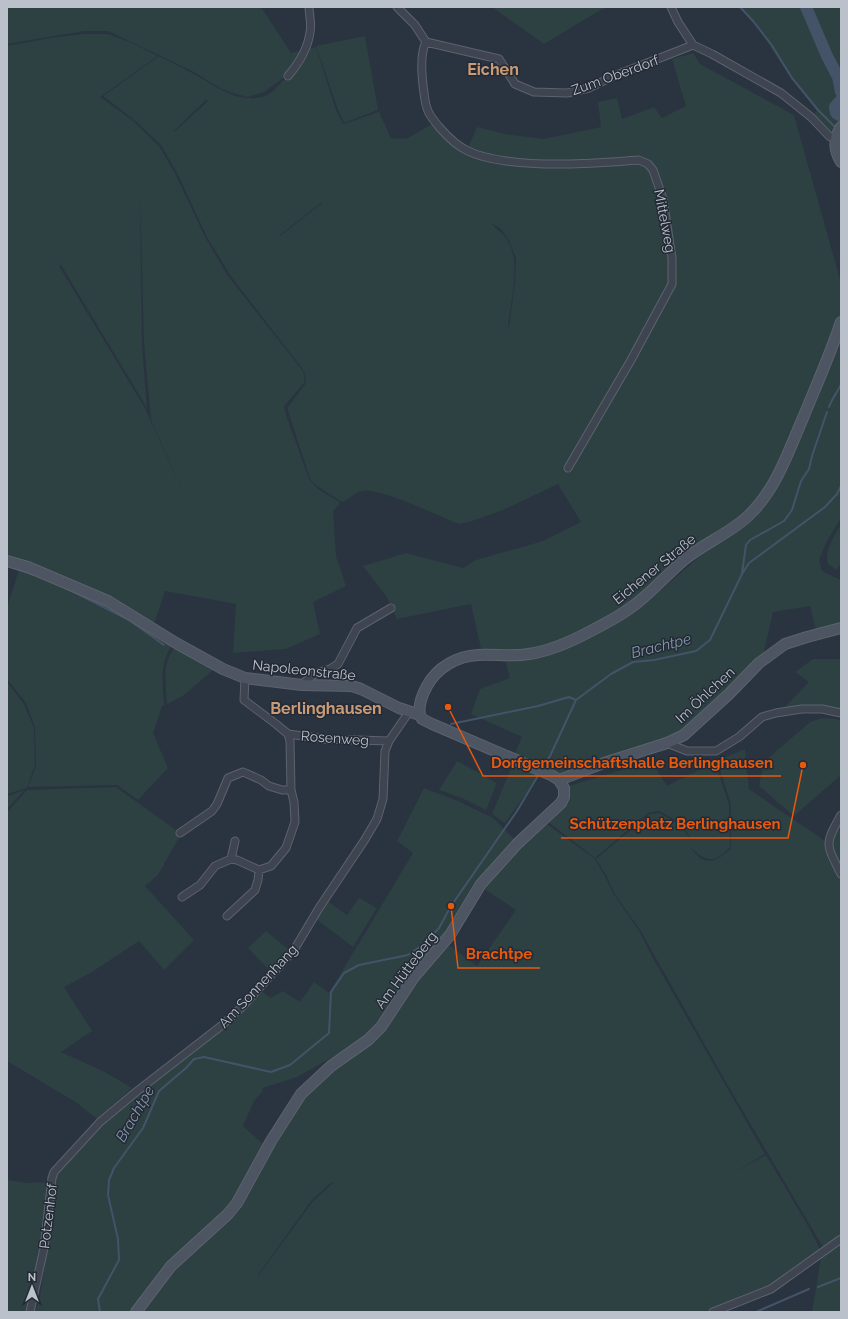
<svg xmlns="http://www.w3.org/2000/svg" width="848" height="1319" viewBox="0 0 848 1319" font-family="Raleway,sans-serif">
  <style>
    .green { fill: #2d4042; fill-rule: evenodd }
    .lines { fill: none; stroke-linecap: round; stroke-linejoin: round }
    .stream { stroke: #445368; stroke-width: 2 }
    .river { stroke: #445368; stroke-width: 12 }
    .street-casing { stroke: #5c636d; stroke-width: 9 }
    .secondary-casing { stroke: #5c636d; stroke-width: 12 }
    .street { stroke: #3e4550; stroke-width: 7 }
    .secondary { stroke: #4d5462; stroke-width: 10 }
    .labels { text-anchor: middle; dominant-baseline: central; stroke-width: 3; stroke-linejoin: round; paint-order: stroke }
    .street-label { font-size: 14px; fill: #bbc1ca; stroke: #232a35 }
    .water-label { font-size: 15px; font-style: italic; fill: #8697ad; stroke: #232a35 }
    .quarter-label { font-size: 16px; font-weight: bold; fill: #c99c77; stroke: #232a35 }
    .leader { fill: none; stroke: #e8590c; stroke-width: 1.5 }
    .callout-dot { fill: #e8590c; stroke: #232a35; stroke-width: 1.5 }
    .callout-label { font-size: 15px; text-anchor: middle; font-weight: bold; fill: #e8590c; stroke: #232a35; stroke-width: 3; stroke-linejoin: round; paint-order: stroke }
  </style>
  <rect width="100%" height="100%" fill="#2a3340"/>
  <path class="green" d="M 7,7 L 261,7 L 291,53 L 316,47 L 336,110 L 343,124 L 379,112 L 391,138 L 406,139 L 434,123 L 467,150 L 477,127 L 505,134 L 544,139 L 601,127 L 598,102 L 617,98 L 622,119 L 654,107 L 662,118 L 686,106 L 672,59 L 693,53 L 700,64 L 794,115 L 841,283 L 841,321 L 772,480 L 745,516 L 641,596 L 562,644 L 525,654 L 482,653 L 471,604 L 397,619 L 386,596 L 363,566 L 406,553 L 463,568 L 476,560 L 543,541 L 581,522 L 559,486 L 558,484 L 503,510 L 472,521 L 459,524 C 438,516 382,488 363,491 C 354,492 350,500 342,502 L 314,484 L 310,479 L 288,411 L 288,407 L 306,383 L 304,371 L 230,275 L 207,237 L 177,173 L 161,145 L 133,119 L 103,96 L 159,56 C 170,62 182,67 192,73 C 215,85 238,105 265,96 C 273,93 280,83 286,78 L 286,76 L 264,92 L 248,97 L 235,94 L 220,88 L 192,71 L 108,31 L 85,31 L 7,44 ZM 206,100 L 208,101 L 174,132 L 174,131 ZM 322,202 L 322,203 L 280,236 L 280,235 ZM 491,223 L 501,229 L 509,241 L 516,258 L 515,282 L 509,327 L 508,326 C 511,301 521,263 508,241 C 503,233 496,229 491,223 Z
    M 492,7 L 608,7 L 597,12 L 544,44 Z
    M 740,7 L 841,8 L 841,123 L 835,134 L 831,133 L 814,115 L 817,110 L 791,78 L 753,21 Z
    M 85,34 L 108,34 L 130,42 L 158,56 L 100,97 L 131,119 L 159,146 L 175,173 L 205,237 L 228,276 L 303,371 L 305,382 L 284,406 L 285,412 L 309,479 L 318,489 L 340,502 L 333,512 L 336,556 L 346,586 L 313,602 L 320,634 L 286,649 L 233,653 L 236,604 L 165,591 L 153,627 L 7,559 L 7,46 L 56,37 ZM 140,198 L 144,343 L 151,420 L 186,499 L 145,408 L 59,266 L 61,265 L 147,408 L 142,344 Z
    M 365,36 L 378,110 L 344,123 L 338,110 L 316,46 Z
    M 841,339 L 841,518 L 826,543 L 819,560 L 822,571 L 841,580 L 841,624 L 816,630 L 810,606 L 773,612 L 763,656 L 682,732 L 665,741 L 559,776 L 514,755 L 522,737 L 471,714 L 480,689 L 510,678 L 504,656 L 524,658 L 606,627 L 645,604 L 706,551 L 732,533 L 749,519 L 779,485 L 827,375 Z
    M 841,525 L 841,563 L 837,570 L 828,564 C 824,551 834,535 841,525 Z
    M 20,567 L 107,602 L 173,644 C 159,663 163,682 164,705 L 162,706 L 153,733 L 168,768 L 138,800 L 117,785 L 28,787 L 36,766 L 35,728 L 26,703 L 7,679 L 7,607 Z
    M 176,646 L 215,668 L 184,695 L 167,704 C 166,684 161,662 176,646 Z
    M 813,659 L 841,659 L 841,710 L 782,710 L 809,682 L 795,672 Z
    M 7,682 L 24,704 L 34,728 L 35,765 L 27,788 L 7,794 Z
    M 822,718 L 836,719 L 841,721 L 841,775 L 794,816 L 759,786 L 762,771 L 767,759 L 810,722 Z
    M 745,749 L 749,789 L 828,843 L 841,876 L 841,1236 L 824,1249 L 727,1084 L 640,930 L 614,893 L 607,877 L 596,859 L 650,814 L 659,813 L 673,820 L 684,830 L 690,839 L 691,848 C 693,851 697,855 700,858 C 712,865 723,856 731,848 L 731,804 L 717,761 Z
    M 457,761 L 497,783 L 486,810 L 462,798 L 439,790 Z
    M 651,761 L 667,786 L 715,762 L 729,805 L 730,847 C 715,863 707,863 691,848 C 691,827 676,820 659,811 L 648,813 L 595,858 L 547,821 L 569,793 L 569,786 Z
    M 513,764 L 537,774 L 531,787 L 505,823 L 492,814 Z
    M 116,787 L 180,833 L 180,836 L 158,875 L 145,886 L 194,940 L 164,970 L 139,941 L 92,972 L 64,987 L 92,1031 L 61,1052 L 105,1072 L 132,1088 L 97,1119 L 77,1103 L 7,1061 L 7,812 L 27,790 Z
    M 424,788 L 458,801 L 493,818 L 516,841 L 462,909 L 436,948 L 373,1031 L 359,1042 L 297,1077 L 263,1088 L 262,1092 L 254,1101 L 243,1126 L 264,1145 L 245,1183 L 226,1211 L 132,1312 L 34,1312 L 39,1302 L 47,1251 L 54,1179 L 59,1168 L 101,1122 L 262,991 L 270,998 L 283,991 L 300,1002 L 314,982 L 329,993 L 413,853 L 397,841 Z
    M 25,790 L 7,809 L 7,796 Z
    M 841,818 L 841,870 L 831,842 Z
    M 544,822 L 595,859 L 606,878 L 613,893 L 639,931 L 654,960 L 765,1154 L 737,1171 L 766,1155 L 807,1224 L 821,1251 L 770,1287 L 707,1312 L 141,1312 L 176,1266 L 213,1233 L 308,1091 L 336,1064 L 360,1049 L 414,984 L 449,945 L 477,966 L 516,910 L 483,888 ZM 332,1182 L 333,1183 L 313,1201 L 258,1276 L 258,1275 L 312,1200 Z
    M 359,898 L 377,908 L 353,947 L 316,919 L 327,901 L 347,915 Z
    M 266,931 L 288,949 L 269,970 L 248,948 Z
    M 7,1180 L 29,1183 L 48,1182 C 46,1222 40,1274 26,1312 L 7,1312 Z
    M 841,1243 L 841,1312 L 812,1312 L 821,1258 Z"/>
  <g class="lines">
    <path class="stream" d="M 740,7 L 753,21 L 771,44 L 792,78 L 818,110 L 835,127
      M 829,407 C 832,398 838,392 841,384
      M 10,567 L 34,575
      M 742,573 L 746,545 L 750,540 L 784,521 L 792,510 L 801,481 L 809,469 L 812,456 L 827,412
      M 68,589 L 129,620 L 164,645
      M 451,724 L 538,706 L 569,697 L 576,700
      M 542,769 L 550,756 L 576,700 L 611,674 L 633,662 L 654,660 L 696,651 L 710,640 L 742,574 L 749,563 L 825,507 L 837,494 L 841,486
      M 818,1287 L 841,1278
      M 100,1312 L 98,1299 L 119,1260 L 118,1239 L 108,1195 L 109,1180 L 114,1168 L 143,1128 L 159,1091 L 186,1068 L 194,1059 L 204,1057 L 271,1072 L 290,1065 L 329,1033 L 331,992 L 344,973 L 359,965 L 408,955 L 425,943 L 439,928 L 451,906 L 517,811 L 539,774
      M 756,1312 L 809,1289"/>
    <path class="river" d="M 806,7 L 827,56 L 838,77 L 841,92
      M 841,100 L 835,107 L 836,113 L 841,116"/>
    <defs>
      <path id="street" d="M 397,7 L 415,25 L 426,42 L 499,59 L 515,84 L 534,92 L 567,93 L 589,88 L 614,76 L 693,45 L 712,54 L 781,93 L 811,117 L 829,136 L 836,139
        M 671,7 L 678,22 L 693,45
        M 426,42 C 419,55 422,79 424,93 C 426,111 429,115 440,128 C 447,136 457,146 468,151 C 480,157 492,159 506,161 C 550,167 594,163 639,160 L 648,164 L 653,170 L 663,199 L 672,258 L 672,284 L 631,360 L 568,468
        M 288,76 C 299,63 308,49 310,32 C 312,24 309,15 309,7
        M 245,678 L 244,700 L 276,724 L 288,734 L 325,739 L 389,741
        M 302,685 L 309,678 L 317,673 L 330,669 L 338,664 L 357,628 L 391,608
        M 667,743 L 687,751 L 716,751 L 739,737 L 762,717 L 776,713 L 802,709 L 822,709 L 841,713
        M 841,815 C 824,845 826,844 841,874
        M 180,833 L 212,811 L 217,804 L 228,778 L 243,772 L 261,780 L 269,786 L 282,790 L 291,790
        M 231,859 L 235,841
        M 182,897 L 200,885 L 215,866 L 231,859 L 237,860 L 259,870 L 271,866 L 286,848 L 295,822 L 294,802 L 291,790 L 290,741 L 288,734
        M 227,916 L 255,890 L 258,880 L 259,870
        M 30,1312 L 44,1248 L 52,1178 L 54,1172 L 100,1122 L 136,1092 L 221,1026 L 242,1007 L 294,950 L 319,908 L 364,841 L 377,819 L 383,799 L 385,751 L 389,741 L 409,712
        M 713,1312 L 771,1289 L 841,1239"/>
      <path id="secondary" d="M 841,127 C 833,140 834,150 841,162
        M 7,561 L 28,567 L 108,601 L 176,643 L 223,669 L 245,678 L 302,685 L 352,686 L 361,689 L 399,708 L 420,715 L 422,719 L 432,724 L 551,775 L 559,780 L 564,788 L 564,797 L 561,803 L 518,843 L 481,884 L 450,935 L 414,977 L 381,1027 L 368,1040 L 331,1066 L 301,1094 L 271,1141 L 237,1203 L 228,1214 L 171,1266 L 136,1312
        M 420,715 C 418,705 422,695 427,686 C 437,667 458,656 478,655 C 495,654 512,657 529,654 C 549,651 568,643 587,633 C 606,623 626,613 643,598 C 657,586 670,572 684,560 C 704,543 729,534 748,516 C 776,490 788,452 803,418 C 816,386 830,355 841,322
        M 559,780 L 604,763 L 667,743 L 684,735 L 729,694 L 759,663 L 785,644 L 807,637 L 841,628"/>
    </defs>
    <use href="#street" class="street-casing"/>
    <use href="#secondary" class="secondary-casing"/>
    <use href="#street" class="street"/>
    <use href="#secondary" class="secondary"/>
  </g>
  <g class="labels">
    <g class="street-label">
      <text transform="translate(615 75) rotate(-20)">Zum Oberdorf</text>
      <text transform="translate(665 221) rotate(79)">Mittelweg</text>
      <text transform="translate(654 569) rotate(-39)">Eichener Straße</text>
      <text transform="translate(304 670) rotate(6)">Napoleonstraße</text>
      <text transform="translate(705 695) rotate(-43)">Im Öhlchen</text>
      <text transform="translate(335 738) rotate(4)">Rosenweg</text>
      <text transform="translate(406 970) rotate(-53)">Am Hütteberg</text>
      <text transform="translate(258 986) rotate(-47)">Am Sonnenhang</text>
      <text transform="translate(48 1216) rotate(-83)">Potzenhof</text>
    </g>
    <g class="water-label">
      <text transform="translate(661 646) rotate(-14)">Brachtpe</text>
      <text transform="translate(135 1114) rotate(-60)">Brachtpe</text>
    </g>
    <g class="quarter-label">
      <text x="493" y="69">Eichen</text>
      <text x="326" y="708">Berlinghausen</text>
    </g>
  </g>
  <path class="leader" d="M448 707L483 776H781M803 765L788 838H561M451 906L458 968H540"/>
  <g class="callout-dot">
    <circle cx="448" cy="707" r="4"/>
    <circle cx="803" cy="765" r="4"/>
    <circle cx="451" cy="906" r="4"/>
  </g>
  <g class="callout-label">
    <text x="632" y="768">Dorfgemeinschaftshalle Berlinghausen</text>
    <text x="675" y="829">Schützenplatz Berlinghausen</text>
    <text x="499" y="959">Brachtpe</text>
  </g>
  <rect width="848" height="1319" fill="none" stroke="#bbc1ca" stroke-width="16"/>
  <g transform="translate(32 1287)" stroke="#232a35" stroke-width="3" paint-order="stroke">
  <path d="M0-3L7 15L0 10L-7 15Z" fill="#bbc1ca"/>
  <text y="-6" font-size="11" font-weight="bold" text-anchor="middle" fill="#bbc1ca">N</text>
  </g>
</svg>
